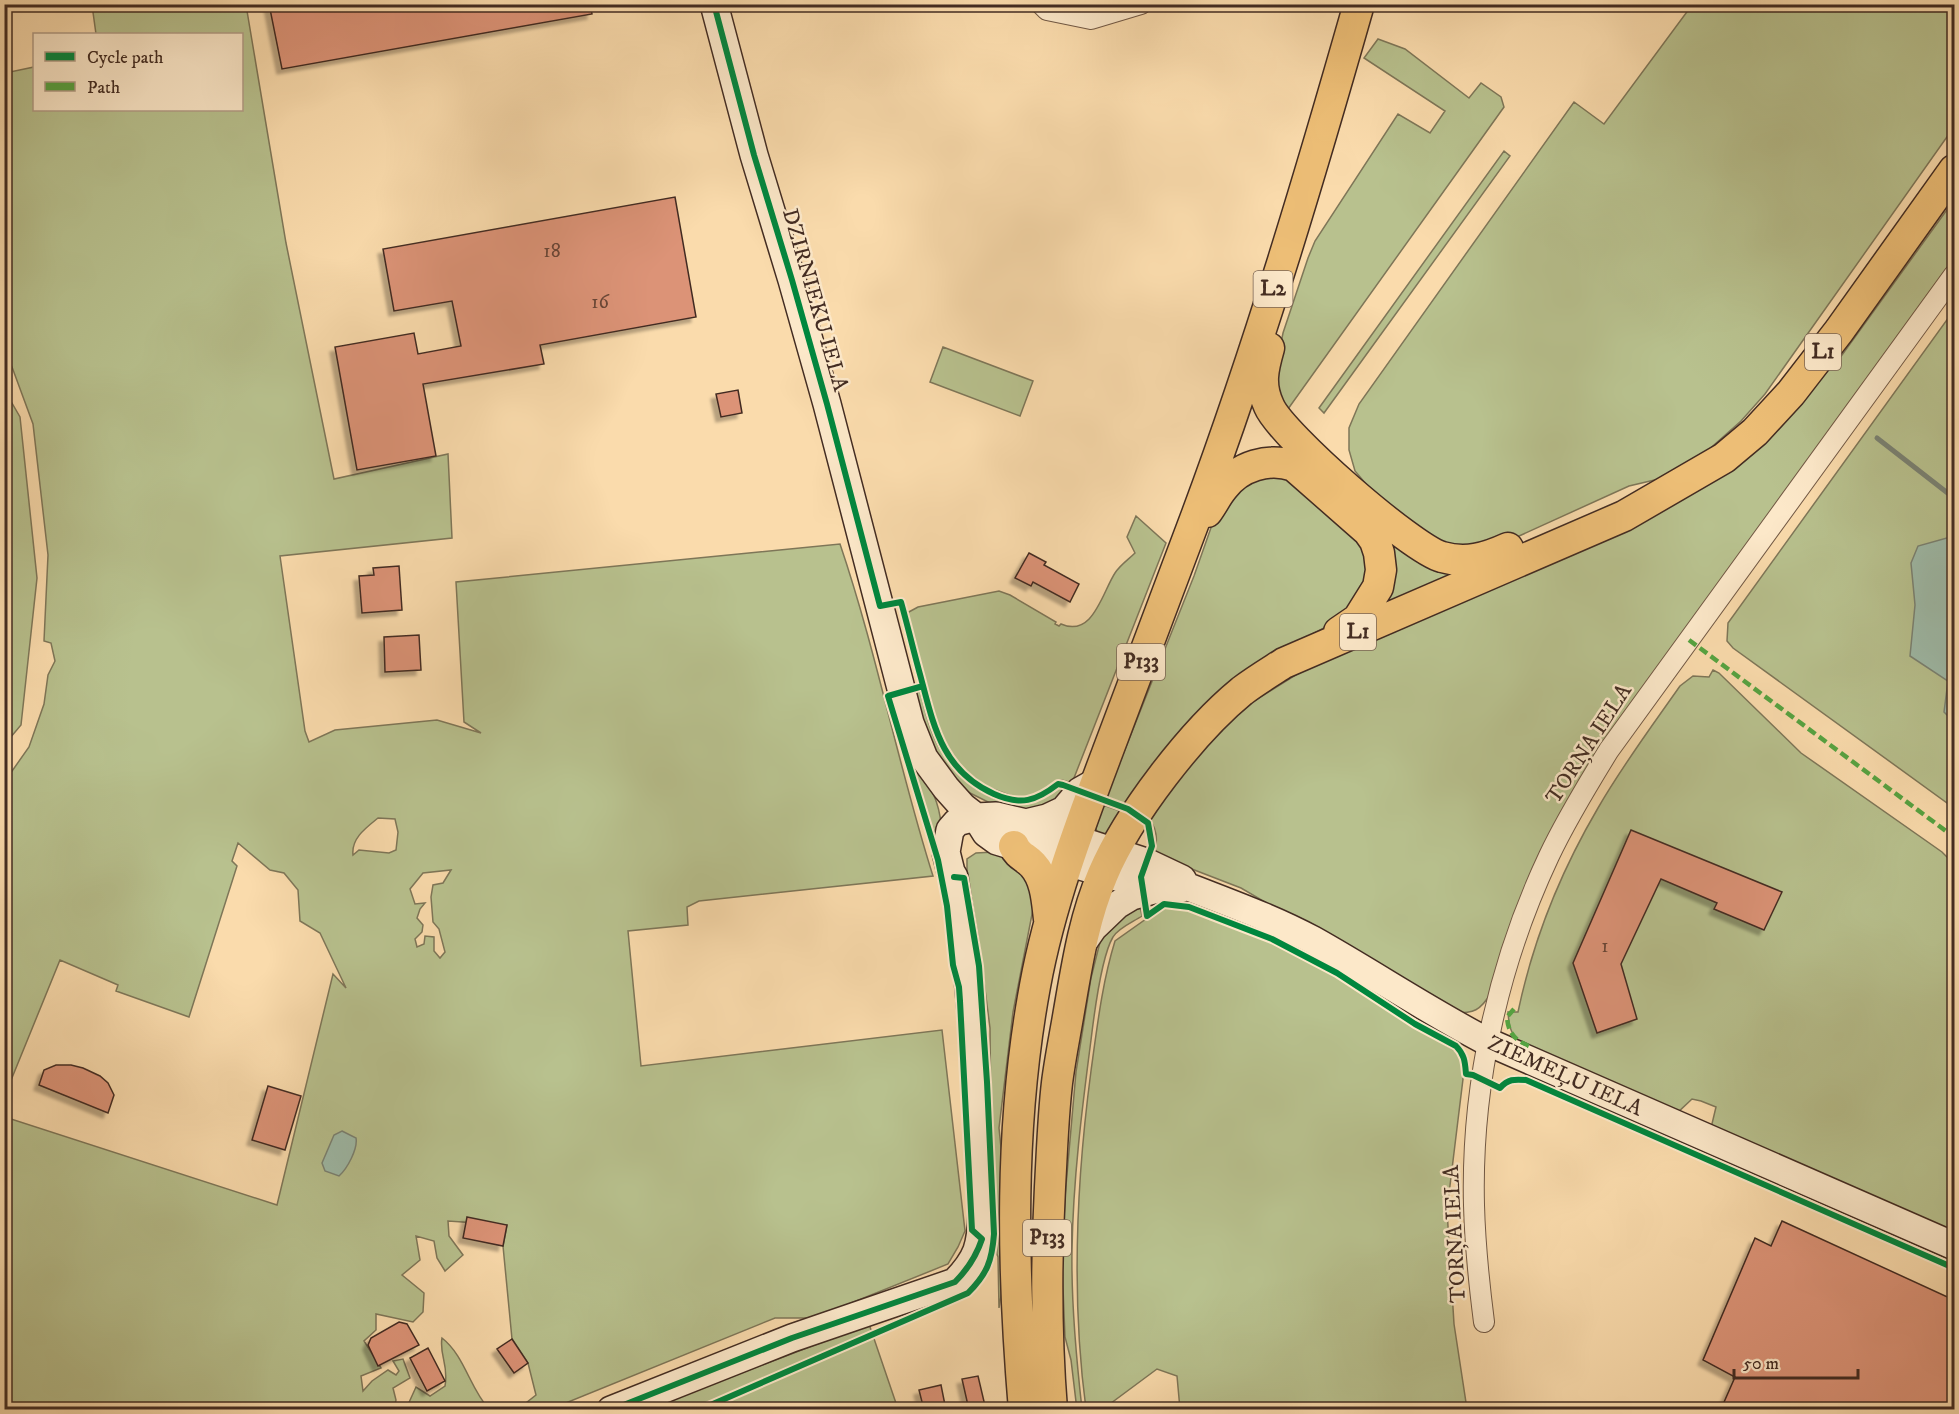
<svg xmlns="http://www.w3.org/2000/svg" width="1959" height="1414" viewBox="0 0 1959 1414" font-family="'IM FELL DW Pica',serif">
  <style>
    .green { fill: #b8c18e; stroke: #7e7658; stroke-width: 1.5; fill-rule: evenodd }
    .water { fill: #9ebba9; stroke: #7a8273; stroke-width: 1.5 }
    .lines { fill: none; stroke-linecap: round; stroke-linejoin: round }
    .stream { stroke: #7a8273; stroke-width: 5 }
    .building { fill: #dc9377; stroke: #432c22; stroke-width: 1.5; filter: url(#shadow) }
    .street-casing { stroke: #715844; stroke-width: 22 }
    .secondary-casing { stroke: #432c22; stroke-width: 30 }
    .primary-casing { stroke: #432c22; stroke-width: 33 }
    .street { stroke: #fce8c9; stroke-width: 20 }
    .secondary { stroke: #fce8c9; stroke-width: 27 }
    .primary { stroke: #edbe76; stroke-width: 30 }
    .quiet { stroke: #55a441; stroke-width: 4.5; stroke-dasharray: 9 4.5; stroke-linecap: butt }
    .cycleway-casing { stroke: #fce8c9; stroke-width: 10 }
    .cycleway { stroke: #00873e; stroke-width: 6 }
    .labels { text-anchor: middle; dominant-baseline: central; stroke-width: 5; stroke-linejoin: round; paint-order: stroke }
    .number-label { font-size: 20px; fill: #694637 }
    .shield { fill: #fce8c9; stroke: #7a6454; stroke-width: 1.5 }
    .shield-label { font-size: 21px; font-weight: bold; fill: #432c22 }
    .street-label { font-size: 22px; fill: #432c22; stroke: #fce8c9 }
  </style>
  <defs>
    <filter id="shadow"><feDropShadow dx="-5" dy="5" stdDeviation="1.5" flood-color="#0004"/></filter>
  </defs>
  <rect width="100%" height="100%" fill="#fadbac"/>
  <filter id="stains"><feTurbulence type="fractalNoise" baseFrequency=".00333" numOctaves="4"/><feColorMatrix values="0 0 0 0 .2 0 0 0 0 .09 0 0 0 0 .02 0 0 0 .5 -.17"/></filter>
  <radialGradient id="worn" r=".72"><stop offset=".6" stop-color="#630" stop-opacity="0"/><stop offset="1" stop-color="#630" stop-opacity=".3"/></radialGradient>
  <path class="green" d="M 92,5 L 246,5 L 286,243 L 334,479 L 448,454 L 452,538 L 280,556 L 305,731 L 309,742 L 335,730 L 437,720 L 481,733 L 464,722 L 456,582 L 840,544 C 877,653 898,766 933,876 L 699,901 L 687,907 L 688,925 L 628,931 L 641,1066 L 942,1030 L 965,1231 L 958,1247 L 948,1264 L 814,1318 L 775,1318 L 551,1409 L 517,1410 L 536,1395 L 528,1363 L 512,1339 L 503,1246 L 507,1225 L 448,1221 L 449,1236 L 463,1255 L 445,1271 L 437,1258 L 434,1241 L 416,1236 L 420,1260 L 402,1275 L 424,1293 L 423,1312 L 413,1322 L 376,1314 L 376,1330 L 364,1341 L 381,1368 L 361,1376 L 363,1391 L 372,1381 L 388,1370 L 396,1375 L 399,1371 L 393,1361 L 403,1359 L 410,1378 L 393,1388 L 396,1400 L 394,1409 L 5,1409 L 5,1117 L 277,1205 L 333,974 L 346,988 L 320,933 L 300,921 L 298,890 L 284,873 L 270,870 L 238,843 L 232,861 L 237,866 L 189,1017 L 116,991 L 118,985 L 60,960 L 5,1095 L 5,781 L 29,747 L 44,704 L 48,675 L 55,661 L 51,643 L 44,641 L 48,555 L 33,424 L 12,367 L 5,354 L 5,73 L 34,67 L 34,110 L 242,110 L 242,34 L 96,34 ZM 378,818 L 395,819 L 398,832 L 396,850 L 389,853 L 359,850 L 353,855 C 351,838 367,827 378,818 ZM 451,870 L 443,883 L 433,885 L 431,897 L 433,922 L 439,929 L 445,952 L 440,958 L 434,951 L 434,937 L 425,936 L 424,944 L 417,947 L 415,939 L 422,932 L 423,925 L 417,918 L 420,909 L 425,903 L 415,904 L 410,889 L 423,873 Z
    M 1692,5 L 1954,5 L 1954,127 L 1765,394 L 1741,421 L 1706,452 L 1663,478 L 1629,486 L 1497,546 L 1465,554 L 1394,517 L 1355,471 L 1349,450 L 1349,428 L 1359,404 L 1574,102 L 1604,124 Z
    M 1378,39 L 1405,49 L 1469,98 L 1481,83 L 1501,97 L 1504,107 L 1288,409 L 1279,399 L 1273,383 L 1283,333 L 1308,258 L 1315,241 L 1398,114 L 1430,133 L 1445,111 L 1364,58 Z
    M 1504,151 L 1510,156 L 1324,413 L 1319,408 Z
    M 1954,200 L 1954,258 L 1600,747 L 1569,798 L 1536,862 L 1491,993 C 1480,1011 1474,1013 1454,1013 L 1241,888 L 1153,854 C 1159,842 1157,825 1146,816 L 1228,722 L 1254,701 L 1302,671 L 1768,437 L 1842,355 Z
    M 1954,310 L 1954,808 L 1733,648 L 1727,641 L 1728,623 Z
    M 943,347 L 1033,381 L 1020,416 L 930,382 Z
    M 5,391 L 20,417 L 37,578 L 21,725 L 5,744 Z
    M 1316,469 L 1463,575 L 1379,611 L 1387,582 Z
    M 1279,470 L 1362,535 L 1369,588 L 1345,617 L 1272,655 L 1130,806 L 1106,797 L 1194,576 L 1219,505 L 1233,485 Z
    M 1136,516 L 1166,543 L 1072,783 L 1062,780 L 1056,781 L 1045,791 L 1034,795 L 1017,798 L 985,786 L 959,765 L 942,737 L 932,708 L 907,613 L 918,607 L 999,591 L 1010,595 L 1056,622 L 1055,624 L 1059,626 L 1061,624 C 1093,638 1102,593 1115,573 C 1120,565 1129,559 1135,553 L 1127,537 Z
    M 1713,670 L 1719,673 L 1801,753 L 1942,852 L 1954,864 L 1954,1235 L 1711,1128 L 1716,1107 L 1701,1101 L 1692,1099 L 1676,1114 L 1523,1045 C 1511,1035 1509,1028 1508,1012 L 1518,1012 C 1533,940 1561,871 1598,808 C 1622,766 1652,726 1680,686 L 1693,676 L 1709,677 Z
    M 920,691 C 926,714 931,737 945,757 C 970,794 1020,823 1059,787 L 1068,791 L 1046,810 L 1000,808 L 970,793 L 958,783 L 936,758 L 912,693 Z
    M 903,740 C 926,780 949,806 939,854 Z
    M 1103,805 L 1126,813 L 1110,836 L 1097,833 L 1096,828 Z
    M 994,852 L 1024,867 L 1034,904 L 1013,1012 L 999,1128 L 1004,1177 L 1003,1283 L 999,1308 L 998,1257 L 997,1254 L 994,1166 L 991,1131 L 990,1028 L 978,935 L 967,873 L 967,859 L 976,853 Z
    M 1139,900 L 1142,916 C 1133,922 1118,928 1113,937 C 1101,957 1094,1015 1091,1040 C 1082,1109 1073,1180 1072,1250 C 1071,1303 1076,1356 1082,1409 L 1077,1410 L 1071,1360 L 1065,1337 L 1062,1263 L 1065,1197 L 1076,1072 L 1091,978 L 1102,934 Z
    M 1163,907 L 1189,910 L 1246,931 L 1287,949 L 1340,978 L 1395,1015 L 1456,1051 L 1461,1056 L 1463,1066 L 1463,1079 L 1447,1210 L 1454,1324 L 1467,1409 L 1180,1409 L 1177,1376 L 1157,1369 L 1103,1409 L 1086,1409 C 1071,1297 1076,1184 1091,1071 C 1097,1028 1102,983 1115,941 Z
    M 869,1324 L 898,1409 L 645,1410 Z
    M 442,1338 C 465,1356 470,1389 489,1409 L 406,1409 L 416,1387 L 430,1396 L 445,1386 C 449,1365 439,1355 442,1338 Z"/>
  <path class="water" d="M 1954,536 L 1954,722 L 1944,712 L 1948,681 L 1910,656 L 1915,605 L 1911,563 L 1918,546 Z
    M 342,1131 L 356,1138 C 358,1149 347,1169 339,1176 L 325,1171 L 322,1163 L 334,1135 Z"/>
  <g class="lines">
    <path class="stream" d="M 1877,438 L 1954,498"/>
  </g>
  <path class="building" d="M 269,4 L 590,4 L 592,14 L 282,69 Z
    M 675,197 L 696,317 L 540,345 L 544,364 L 423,384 L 436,456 L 357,470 L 335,347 L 414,333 L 418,354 L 461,346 L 452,301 L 394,311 L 383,249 Z
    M 738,390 L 742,413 L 721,417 L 716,394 Z
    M 1029,553 L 1046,562 L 1044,565 L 1079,584 L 1070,602 L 1033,582 L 1031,586 L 1015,578 Z
    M 399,566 L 402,610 L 362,613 L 359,576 L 374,575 L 373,568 Z
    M 419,635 L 421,670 L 385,672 L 384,637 Z
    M 1631,830 L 1782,892 L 1764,930 L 1714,909 L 1717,903 L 1661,879 L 1621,964 L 1637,1019 L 1597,1033 L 1573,963 Z
    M 56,1065 L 71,1065 L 83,1068 L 100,1076 L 108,1083 L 114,1095 L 108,1113 L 39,1085 L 44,1070 Z
    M 268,1086 L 301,1096 L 285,1150 L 252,1140 Z
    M 467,1217 L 507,1225 L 503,1246 L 463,1238 Z
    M 1782,1221 L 1954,1300 L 1954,1410 L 1721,1409 L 1735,1377 L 1703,1360 L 1755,1238 L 1771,1246 Z
    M 399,1322 L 407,1324 L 419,1345 L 378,1366 L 368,1345 L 371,1338 Z
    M 512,1339 L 528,1363 L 514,1373 L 497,1349 Z
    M 428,1348 L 445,1381 L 427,1391 L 410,1358 Z
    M 978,1376 L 986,1410 L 969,1410 L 962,1379 Z
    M 941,1385 L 946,1410 L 924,1410 L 919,1390 Z"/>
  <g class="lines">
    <defs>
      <path id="street" d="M 1041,4 L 1047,10 L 1091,19 L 1141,4
        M 1484,1322 C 1479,1283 1475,1244 1474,1205 C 1471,1086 1498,964 1549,856 C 1566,820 1588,784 1609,750 L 1954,275"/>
      <path id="secondary" d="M 714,4 L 754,155 L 792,280 L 827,404 L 910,723 L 924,758 L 946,788 L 963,807 L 976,817 L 986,833 L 997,841 L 1157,889 L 1180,889 L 1186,886
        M 1026,823 L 1047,818 L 1064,810 L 1080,791 L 1096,782
        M 1082,944 L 1093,928 L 1117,905 L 1132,896 L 1157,889
        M 611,1410 L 792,1338 L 955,1282 C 978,1258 981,1246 982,1213 L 973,1031 L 967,966 L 954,877 L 951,872 L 946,852 L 950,830 L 957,822 L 976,817 L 996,816 L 1026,823 L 1146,862 L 1182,879 L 1186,886 C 1229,903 1272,918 1313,940 C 1372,973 1428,1011 1488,1042 L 1954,1246"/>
      <path id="primary" d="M 1269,348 C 1263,369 1259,385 1269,406 C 1281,435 1412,549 1442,557 C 1466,564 1486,558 1508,548
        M 1207,512 C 1213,504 1217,495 1223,488 C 1239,466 1269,457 1294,466 L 1368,531 L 1375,541 L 1379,553 L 1381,570 L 1378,587 L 1358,619 L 1339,632
        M 1014,846 C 1018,856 1026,857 1033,865 C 1046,879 1047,902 1049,919
        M 1024,1410 C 1012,1268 1009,1126 1035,986 C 1050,904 1080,825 1109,748 C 1139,670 1167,592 1197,514 C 1259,347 1310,176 1359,4
        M 1052,1410 C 1046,1335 1046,1262 1050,1187 C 1052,1152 1053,1117 1057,1083 C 1060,1059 1065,1035 1069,1011 C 1077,965 1084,918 1103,874 C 1128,815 1192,732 1242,691 C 1255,681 1270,672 1284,663 L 1624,516 L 1724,458 L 1755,432 L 1791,393 L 1839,331 L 1954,170"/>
    </defs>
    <use href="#street" class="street-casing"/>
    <use href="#secondary" class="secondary-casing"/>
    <use href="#primary" class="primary-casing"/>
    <use href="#street" class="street"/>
    <use href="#secondary" class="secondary"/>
    <use href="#primary" class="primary"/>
    <path class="quiet" d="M 1689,640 L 1954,837
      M 1514,1009 L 1507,1017 C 1508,1034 1516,1041 1531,1047"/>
    <defs>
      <path id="cycleway" d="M 714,4 L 754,155 L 792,280 L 827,404 L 880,606 L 901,602 C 908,627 914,653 921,678 C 934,728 943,771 994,794 C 1021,806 1036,801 1058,784 L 1063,785 L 1128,809 L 1148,823 L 1152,846 L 1141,877 L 1147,916 L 1164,904 L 1189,907 L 1272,939 L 1337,973 L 1415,1024 L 1456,1046 C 1465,1055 1465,1063 1466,1074 L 1473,1075 L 1500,1088 C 1508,1079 1514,1079 1526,1080 L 1954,1268
        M 611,1410 L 792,1338 L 955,1282 C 968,1269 976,1257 982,1239 L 972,1230 L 960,1001 L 959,987 L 953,965 L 947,906 L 938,860 L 888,696 L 923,686
        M 699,1410 L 968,1293 C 987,1274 992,1261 994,1234 L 987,1082 L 979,966 L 964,878 L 954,877"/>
    </defs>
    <use href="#cycleway" class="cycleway-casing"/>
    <use href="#cycleway" class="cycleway"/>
  </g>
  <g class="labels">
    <g class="number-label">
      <text x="552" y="251">18</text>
      <text x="600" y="302">16</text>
      <text x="1605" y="946">1</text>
    </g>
    <g class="shield">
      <rect x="1253.5" y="271" width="39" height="36" rx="4.5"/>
      <rect x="1805" y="334" width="36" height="36" rx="4.5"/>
      <rect x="1340" y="614" width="36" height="36" rx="4.5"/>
      <rect x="1117" y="644" width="48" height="36" rx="4.5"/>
      <rect x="1023" y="1220" width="48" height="36" rx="4.5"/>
    </g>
    <g class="shield-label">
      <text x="1273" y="289">L2</text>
      <text x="1823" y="352">L1</text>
      <text x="1358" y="632">L1</text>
      <text x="1141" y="662">P133</text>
      <text x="1047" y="1238">P133</text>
    </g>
    <g class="street-label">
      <text transform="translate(815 300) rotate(74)">DZIRNIEKU IELA</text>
      <text transform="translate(1589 744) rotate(-57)">TORŅA IELA</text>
      <text transform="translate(1565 1076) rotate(24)">ZIEMEĻU IELA</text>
      <text transform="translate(1455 1234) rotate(-93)">TORŅA IELA</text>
    </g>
  </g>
  <rect width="1959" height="1414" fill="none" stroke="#fadbac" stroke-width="24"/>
  <rect x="6" y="6" width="1947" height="1402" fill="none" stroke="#432c22" stroke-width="3"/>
  <rect x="12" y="12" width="1935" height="1390" fill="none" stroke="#432c22" stroke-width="1.5"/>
  <rect x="33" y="33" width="210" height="78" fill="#fce8c9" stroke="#b29d86" stroke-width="1.5"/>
  <rect x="45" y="52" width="30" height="9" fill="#00873e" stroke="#b29d86" stroke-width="1.5"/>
  <text x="87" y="63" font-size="18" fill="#432c22">Cycle path</text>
  <rect x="45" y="82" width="30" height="9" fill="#55a441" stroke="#b29d86" stroke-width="1.5"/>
  <text x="87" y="93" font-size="18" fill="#432c22">Path</text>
  <path d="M1734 1369v9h124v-9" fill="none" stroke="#432c22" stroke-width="3"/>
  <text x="1743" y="1369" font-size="18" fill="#432c22" stroke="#fce8c9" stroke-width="4.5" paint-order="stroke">50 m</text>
  <rect width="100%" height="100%" filter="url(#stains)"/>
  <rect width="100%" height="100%" fill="url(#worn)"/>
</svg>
